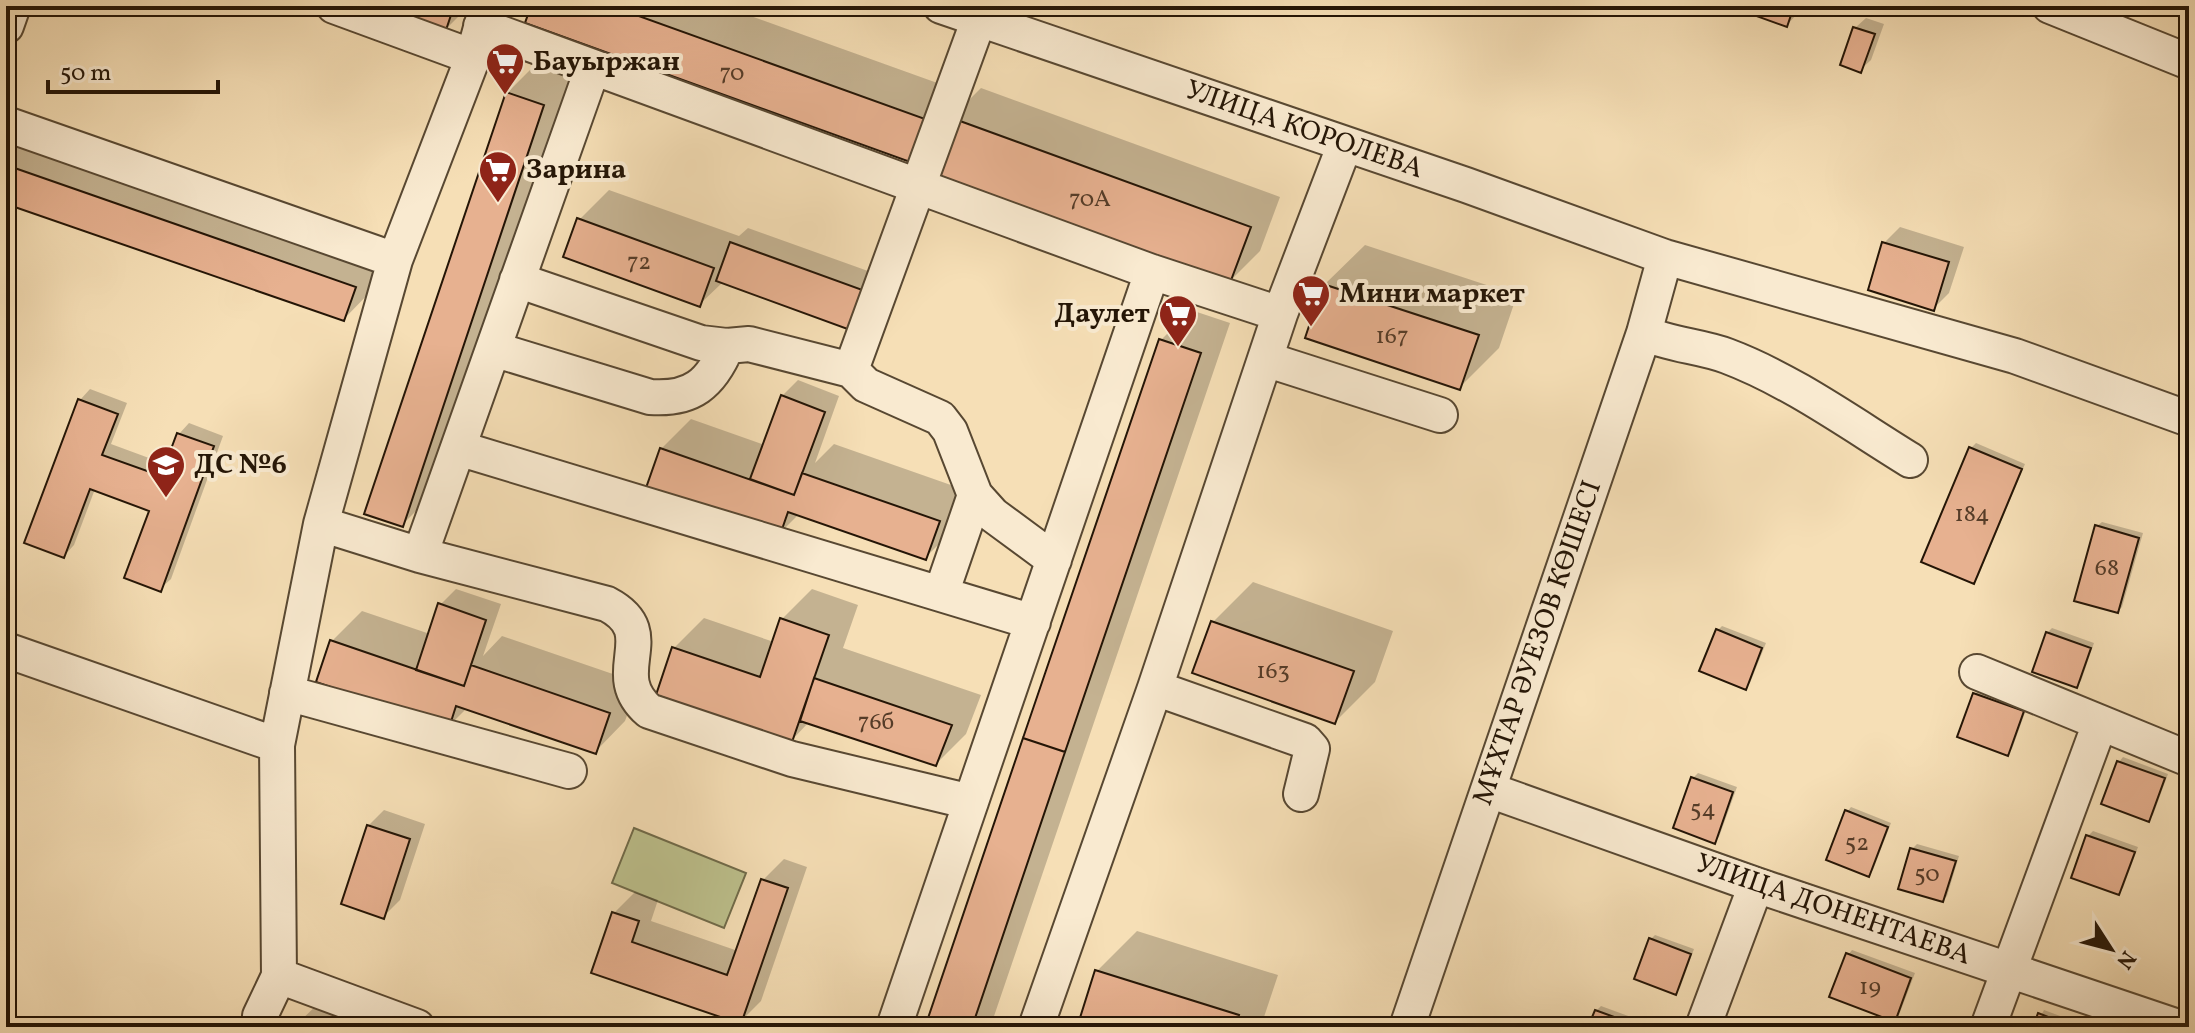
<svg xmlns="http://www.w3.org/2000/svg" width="2195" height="1033" viewBox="0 0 2195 1033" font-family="Vollkorn,serif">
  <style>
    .green { fill: #bdc18d; stroke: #706b4a; stroke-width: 2 }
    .shadow { fill: #0003 }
    .building { fill: #e7b190; stroke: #241506; stroke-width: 2 }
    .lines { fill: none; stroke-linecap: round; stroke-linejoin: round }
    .minor-casing { stroke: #584832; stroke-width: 38 }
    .minor { stroke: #f9ead0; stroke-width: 34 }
    .labels { text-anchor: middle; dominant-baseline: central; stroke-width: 8; stroke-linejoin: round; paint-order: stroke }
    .number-label { font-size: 24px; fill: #553c28 }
    .poi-label { font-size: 28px; font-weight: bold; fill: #241506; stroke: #f9ead0; text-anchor: start }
    .street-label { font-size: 28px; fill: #241506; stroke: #f9ead0 }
  </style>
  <rect width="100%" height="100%" fill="#f6dfb6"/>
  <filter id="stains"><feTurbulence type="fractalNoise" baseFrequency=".0025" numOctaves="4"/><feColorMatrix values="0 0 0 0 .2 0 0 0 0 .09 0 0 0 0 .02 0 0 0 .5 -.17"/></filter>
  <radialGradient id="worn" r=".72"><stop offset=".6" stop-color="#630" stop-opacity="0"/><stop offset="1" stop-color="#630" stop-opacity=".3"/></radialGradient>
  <path class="green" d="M 634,828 L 746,873 L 724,928 L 612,883 Z"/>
  <path class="shadow" d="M 375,6 L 469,6 L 445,30 Z
    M 533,6 L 723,6 L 968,94 L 964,105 L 981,88 L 1280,197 L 1260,251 L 1230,281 L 940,149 Z
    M 1753,6 L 1800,6 L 1797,14 L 1787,25 Z
    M 1866,18 L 1884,24 L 1871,60 L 1860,70 L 1855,28 Z
    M 537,63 L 573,75 L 432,495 L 402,525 L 507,93 Z
    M 6,125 L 385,257 L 374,288 L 344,319 L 6,202 Z
    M 609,190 L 739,236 L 748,228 L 882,276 L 869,313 L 723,282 L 700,304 L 579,220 Z
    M 1900,227 L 1964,247 L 1949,293 L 1933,309 L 1884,243 Z
    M 1365,245 L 1517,295 L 1499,348 L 1459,388 L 1324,285 Z
    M 1191,310 L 1230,323 L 991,1025 L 927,1027 L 1161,340 Z
    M 798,380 L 839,396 L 815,463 L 834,444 L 968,491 L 955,528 L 925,558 L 799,514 L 780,533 L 661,449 L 691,419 L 765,445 L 782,396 Z
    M 90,389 L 127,403 L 111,444 L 168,465 L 179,434 L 189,423 L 223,436 L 171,579 L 160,589 L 151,509 L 95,489 L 74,545 L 64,556 L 80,400 Z
    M 1976,443 L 2025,464 L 1978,577 L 1974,582 L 1971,448 Z
    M 2102,522 L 2143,533 L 2122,607 L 2118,611 L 2097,526 Z
    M 1253,582 L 1393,631 L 1375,682 L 1335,722 L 1213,622 Z
    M 456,589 L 501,604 L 483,656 L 502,636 L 639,683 L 625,721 L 595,752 L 467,708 L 449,726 L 332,641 L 362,611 L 430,634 L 440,605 Z
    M 812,589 L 858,605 L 843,648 L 981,695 L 966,734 L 936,764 L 809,722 L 792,740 L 674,648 L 704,618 L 774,642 L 782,619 Z
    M 1722,626 L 1766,643 L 1750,683 L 1745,687 L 1718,630 Z
    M 2052,628 L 2094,643 L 2081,681 L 2076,685 L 2047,633 Z
    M 1979,690 L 2027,707 L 2012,749 L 2008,753 L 1975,694 Z
    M 2123,757 L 2168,774 L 2153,815 L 2149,819 L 2119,762 Z
    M 1698,773 L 1737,787 L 1719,837 L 1714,841 L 1693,778 Z
    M 1851,807 L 1891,823 L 1873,870 L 1868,874 L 1847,812 Z
    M 384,810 L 425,824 L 400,900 L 384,916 L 368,826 Z
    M 2093,831 L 2138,847 L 2123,888 L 2118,893 L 2088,836 Z
    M 1917,844 L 1959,856 L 1947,896 L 1943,900 L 1912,849 Z
    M 784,859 L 807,867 L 761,1001 L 740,1022 L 594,972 L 614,913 L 635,892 L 658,900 L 651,921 L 738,951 L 763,880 Z
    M 1137,931 L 1278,975 L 1262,1023 L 1259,1027 L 1104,1027 L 1097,971 Z
    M 1655,935 L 1694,949 L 1680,988 L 1675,992 L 1651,939 Z
    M 1852,950 L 1915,973 L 1899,1015 L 1895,1020 L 1848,955 Z
    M 325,997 L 413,1027 L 294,1027 Z
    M 1601,1006 L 1631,1017 L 1628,1027 L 1590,1027 L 1596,1011 Z
    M 2044,1010 L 2079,1023 L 2078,1027 L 2035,1027 Z"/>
  <path class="building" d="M 369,6 L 454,6 L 445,33 Z
    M 531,6 L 611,6 L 939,124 L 924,167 L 525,23 Z
    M 1751,6 L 1794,6 L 1787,27 L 1748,13 Z
    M 1853,27 L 1875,34 L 1861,73 L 1840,65 Z
    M 506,92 L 544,105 L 403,527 L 364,514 Z
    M 949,117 L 1251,227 L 1230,283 L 929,172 Z
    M 6,165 L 356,287 L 344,321 L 6,204 Z
    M 577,218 L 714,268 L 700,307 L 563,257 Z
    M 730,242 L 868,292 L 853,331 L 716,281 Z
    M 1882,242 L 1949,262 L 1934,311 L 1868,290 Z
    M 1323,284 L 1479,335 L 1460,390 L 1305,338 Z
    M 1159,339 L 1201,353 L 1065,752 L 1023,738 Z
    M 781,395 L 825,412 L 794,495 L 750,479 Z
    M 78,399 L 118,414 L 102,455 L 161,476 L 177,433 L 214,446 L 161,592 L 124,578 L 149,511 L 90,489 L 64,558 L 24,543 Z
    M 1969,447 L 2022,469 L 1974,584 L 1921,562 Z
    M 660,448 L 794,495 L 802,473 L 940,521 L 926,560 L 788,512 L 780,535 L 646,488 Z
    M 2095,525 L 2139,538 L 2118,613 L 2074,601 Z
    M 438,603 L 486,620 L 464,686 L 416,670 Z
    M 780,618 L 829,635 L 792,742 L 656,695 L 672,647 L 760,677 Z
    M 1211,621 L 1354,671 L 1335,724 L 1192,673 Z
    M 1716,629 L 1762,648 L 1746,690 L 1699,671 Z
    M 2046,632 L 2091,648 L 2077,688 L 2032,672 Z
    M 330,640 L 464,686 L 471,665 L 610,713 L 596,754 L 456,706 L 449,728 L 316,682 Z
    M 814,678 L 952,725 L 936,766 L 800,721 Z
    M 1973,693 L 2024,711 L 2008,756 L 1957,737 Z
    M 1023,738 L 1065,752 L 972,1027 L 925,1027 Z
    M 2117,761 L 2165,778 L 2149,822 L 2101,804 Z
    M 1691,777 L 1733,792 L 1715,844 L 1673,828 Z
    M 1845,810 L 1888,827 L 1869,877 L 1826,860 Z
    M 367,825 L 410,839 L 384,919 L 341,904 Z
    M 2086,835 L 2135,852 L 2119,895 L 2071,878 Z
    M 1910,848 L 1956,861 L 1943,902 L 1898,889 Z
    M 761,879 L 788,888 L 741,1024 L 591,973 L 612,912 L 639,921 L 632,942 L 727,975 Z
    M 1649,938 L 1691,954 L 1676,995 L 1634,979 Z
    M 1846,953 L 1911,978 L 1895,1022 L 1829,997 Z
    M 1095,970 L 1239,1015 L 1235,1027 L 1098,1027 L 1079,1021 Z
    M 1595,1010 L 1628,1022 L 1626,1027 L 1588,1027 Z
    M 2038,1013 L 2074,1027 L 2033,1027 Z"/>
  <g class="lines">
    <defs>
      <path id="minor" d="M 334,6 L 473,57
        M 941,6 L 1466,185 L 1665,257 L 2015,356 L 2189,419
        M 2050,6 L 2189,62
        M 6,26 L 13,6
        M 481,26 L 1152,272 L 1280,314
        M 6,124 L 395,260 L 473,57 L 487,6
        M 517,280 L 701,343 L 727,346 L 749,344 L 851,370 L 866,385 L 940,418 L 950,431 L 975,495 L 993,515 L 1054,560
        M 1644,333 C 1670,345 1700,346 1727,356 C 1791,380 1853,425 1910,460
        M 493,349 L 650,397 C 692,400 711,384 727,346
        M 1265,359 L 1440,415
        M 851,370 L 979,19
        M 458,448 L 1033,622
        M 321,524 L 420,555 L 607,604 C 664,634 604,672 649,711 L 792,759 L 971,802
        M 420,555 L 593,67
        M 941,594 L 975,495
        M 6,650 L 277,745 L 279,976 L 417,1027
        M 1977,672 L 2189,759
        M 1155,688 L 1305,741 L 1312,749 L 1301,794
        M 287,693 L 569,771
        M 277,745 L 321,524 L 395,260
        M 1489,790 L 1756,885 L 2178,1027
        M 259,1027 L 260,1016 L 279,976
        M 894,1027 L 1152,272
        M 1036,1027 L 1155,688 L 1280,314 L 1345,144
        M 1407,1027 L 1644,333 L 1665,257
        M 1703,1027 L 1756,885
        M 1988,1027 L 2100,723"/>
    </defs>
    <use href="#minor" class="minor-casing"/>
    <use href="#minor" class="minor"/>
  </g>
  <defs>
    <symbol id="supermarket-pin" viewBox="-11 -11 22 30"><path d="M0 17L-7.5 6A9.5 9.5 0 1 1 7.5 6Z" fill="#8f2418" stroke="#f9ead0"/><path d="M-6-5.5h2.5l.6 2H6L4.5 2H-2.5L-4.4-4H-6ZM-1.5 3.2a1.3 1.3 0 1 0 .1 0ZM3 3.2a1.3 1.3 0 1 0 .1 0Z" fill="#fff"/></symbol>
    <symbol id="school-pin" viewBox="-11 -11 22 30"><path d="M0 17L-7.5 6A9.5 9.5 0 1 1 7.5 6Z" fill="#8f2418" stroke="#f9ead0"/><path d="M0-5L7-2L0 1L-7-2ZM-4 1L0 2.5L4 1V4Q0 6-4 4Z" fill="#fff"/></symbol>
  </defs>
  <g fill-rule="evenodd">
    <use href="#supermarket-pin" x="483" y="40" width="44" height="60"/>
    <use href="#supermarket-pin" x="476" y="148" width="44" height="60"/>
    <use href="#supermarket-pin" x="1289" y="272" width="44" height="60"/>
    <use href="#supermarket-pin" x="1156" y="292" width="44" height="60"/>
    <use href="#school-pin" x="144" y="443" width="44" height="60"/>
  </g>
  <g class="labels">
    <g class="number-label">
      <text x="732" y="74">70</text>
      <text x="1090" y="200">70А</text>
      <text x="639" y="263">72</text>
      <text x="1392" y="337">167</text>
      <text x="1972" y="515">184</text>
      <text x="2107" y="569">68</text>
      <text x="1273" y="672">163</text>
      <text x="876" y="723">76б</text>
      <text x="1703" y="810">54</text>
      <text x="1857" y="844">52</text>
      <text x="1927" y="875">50</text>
      <text x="1870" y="988">19</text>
    </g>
    <g class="poi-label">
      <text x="533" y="62">Бауыржан</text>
      <text x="526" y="170">Зарина</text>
      <text x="1339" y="294">Мини маркет</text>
      <text x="1150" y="314" text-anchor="end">Даулет</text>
      <text x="194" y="465">ДС №6</text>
    </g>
    <g class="street-label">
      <text transform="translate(1304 130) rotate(19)">УЛИЦА КОРОЛЕВА</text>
      <text transform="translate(1538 643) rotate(-71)">МҰХТАР ӘУЕЗОВ КӨШЕСІ</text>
      <text transform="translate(1833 910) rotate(19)">УЛИЦА ДОНЕНТАЕВА</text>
    </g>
  </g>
  <rect width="2195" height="1033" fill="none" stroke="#f6dfb6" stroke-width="32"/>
  <rect x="8" y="8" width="2179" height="1017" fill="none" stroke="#241506" stroke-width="4"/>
  <rect x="16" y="16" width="2163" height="1001" fill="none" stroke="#241506" stroke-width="2"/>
  <g transform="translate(2111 949) rotate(126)" stroke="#f9ead0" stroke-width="6" paint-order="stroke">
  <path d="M0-6L14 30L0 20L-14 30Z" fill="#241506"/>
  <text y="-12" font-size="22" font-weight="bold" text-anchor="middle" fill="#241506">N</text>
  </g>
  <path d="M48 80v12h170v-12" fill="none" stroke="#241506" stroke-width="4"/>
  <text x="60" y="80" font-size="24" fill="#241506" stroke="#f9ead0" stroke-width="6" paint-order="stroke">50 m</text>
  <rect width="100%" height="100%" filter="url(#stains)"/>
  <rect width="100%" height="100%" fill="url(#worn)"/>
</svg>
